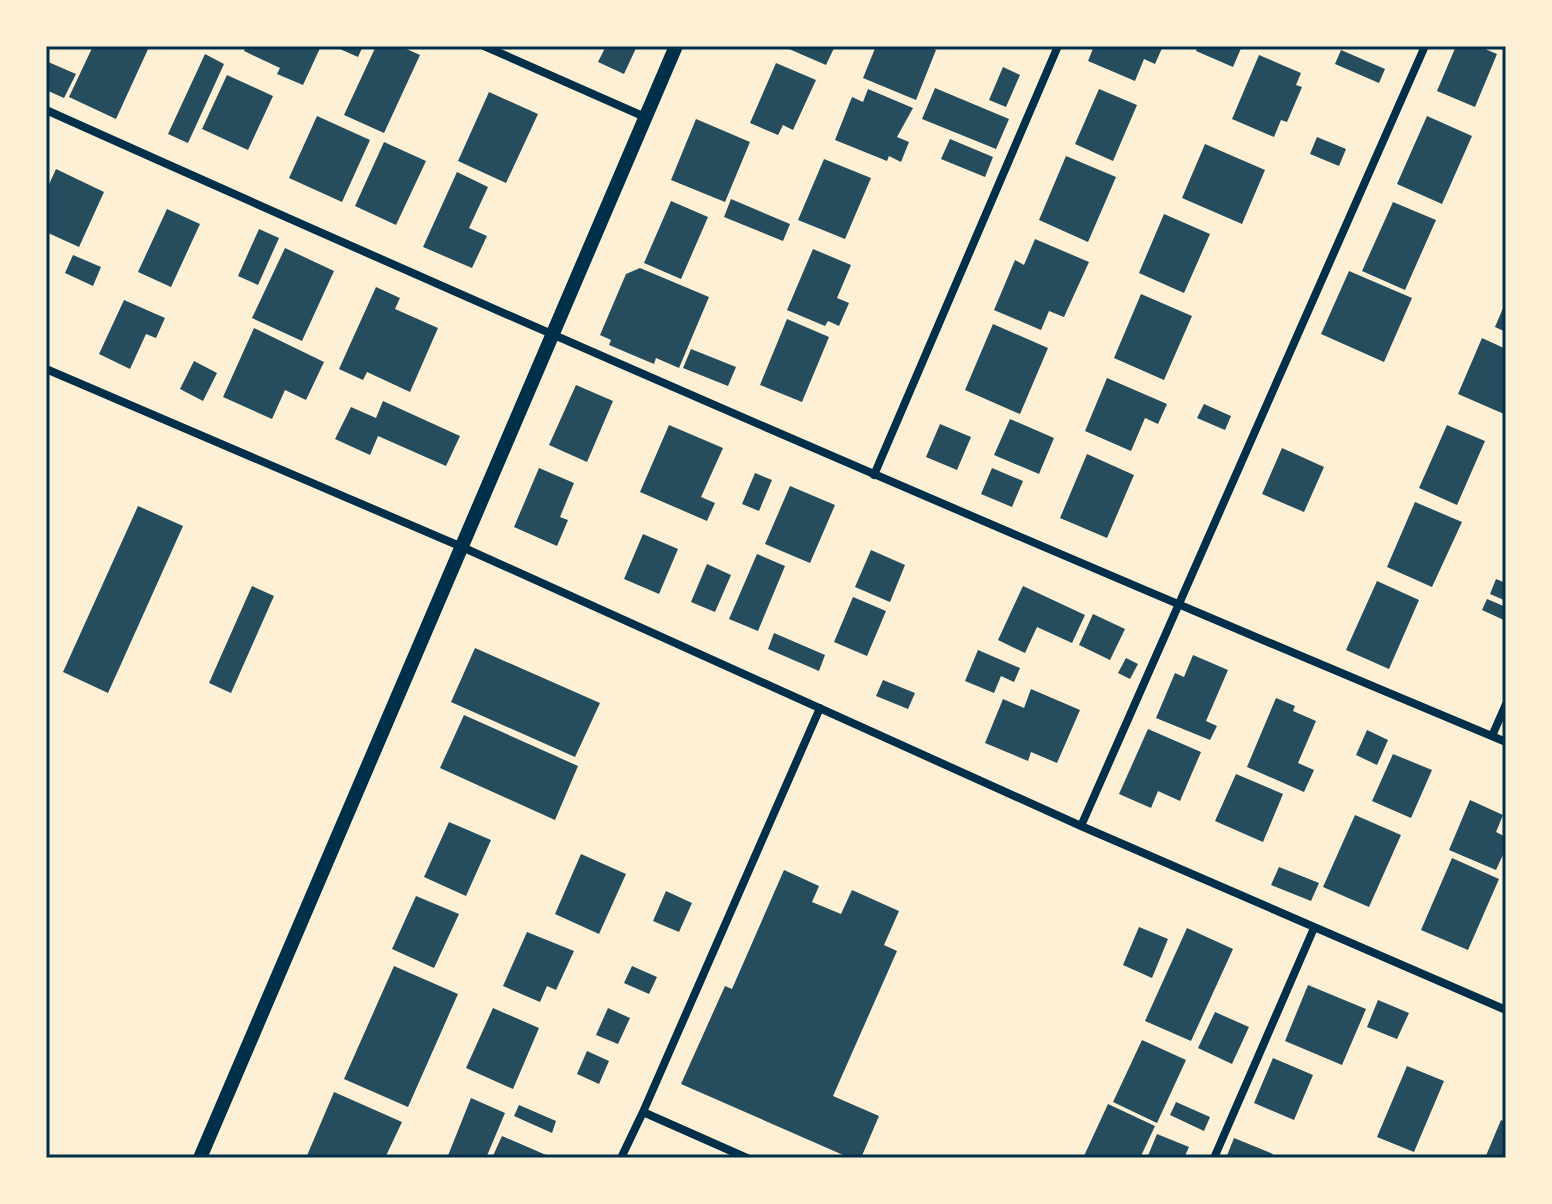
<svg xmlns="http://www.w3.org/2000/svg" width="1552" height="1204" viewBox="0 0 1552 1204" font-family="'Exo 2',sans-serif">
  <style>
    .building { fill: #264d5e }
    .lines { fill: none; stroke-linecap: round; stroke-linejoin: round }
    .minor { stroke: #003049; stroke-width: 8 }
    .tertiary { stroke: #003049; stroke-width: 14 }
    .neatline { fill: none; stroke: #003049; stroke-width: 3 }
  </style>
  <rect width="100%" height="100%" fill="#fdf0d5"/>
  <path class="building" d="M 93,46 L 149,47 L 116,119 L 69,97 Z
    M 246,46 L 321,46 L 303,85 L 277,74 L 280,68 L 244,51 Z
    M 333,46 L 363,46 L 358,57 Z
    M 376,46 L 400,46 L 420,55 L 384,133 L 344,115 Z
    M 606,46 L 637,46 L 624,74 L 598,62 Z
    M 782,46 L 835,46 L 826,65 Z
    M 876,46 L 926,46 L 936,50 L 916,100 L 863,78 Z
    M 1094,46 L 1163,46 L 1155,64 L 1144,59 L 1135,81 L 1088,61 Z
    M 1198,46 L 1242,46 L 1233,67 L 1196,51 Z
    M 1456,46 L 1478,46 L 1497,54 L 1475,107 L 1437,91 Z
    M 1341,50 L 1385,69 L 1379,83 L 1335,64 Z
    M 205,54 L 224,64 L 188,143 L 168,134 Z
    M 1259,55 L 1301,73 L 1296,85 L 1302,87 L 1287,122 L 1281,120 L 1274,137 L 1232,119 Z
    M 46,61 L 76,74 L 64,98 L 46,90 Z
    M 776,63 L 816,80 L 793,130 L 783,125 L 778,135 L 750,123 Z
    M 1003,67 L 1020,75 L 1006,107 L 989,100 Z
    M 227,75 L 273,96 L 248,150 L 202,129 Z
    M 935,88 L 1009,119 L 996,149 L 922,119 Z
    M 868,89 L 913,108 L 897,137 L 909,142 L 901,162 L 889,156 L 887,161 L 835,140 L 852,97 L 863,102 Z
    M 1099,89 L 1137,105 L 1113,161 L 1075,144 Z
    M 489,92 L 538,114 L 506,183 L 458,161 Z
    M 317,116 L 370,140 L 342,202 L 289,178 Z
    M 1427,116 L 1472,136 L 1442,204 L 1397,184 Z
    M 696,119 L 750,142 L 725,202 L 671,180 Z
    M 1317,137 L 1346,149 L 1339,166 L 1310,154 Z
    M 950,139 L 993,157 L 985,177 L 941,159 Z
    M 384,142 L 426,161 L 396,225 L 355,206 Z
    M 1205,144 L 1265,170 L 1242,224 L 1182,198 Z
    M 1066,156 L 1116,177 L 1088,242 L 1039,220 Z
    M 824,159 L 871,178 L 845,239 L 798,220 Z
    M 56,169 L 104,192 L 79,247 L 46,232 L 46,191 Z
    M 457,172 L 488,187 L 469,228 L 487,236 L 472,268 L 423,247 Z
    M 731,199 L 790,224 L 783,241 L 724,217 Z
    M 671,201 L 708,217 L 681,279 L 644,263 Z
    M 1393,202 L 1436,220 L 1405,290 L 1362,271 Z
    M 167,209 L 200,224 L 171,287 L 138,272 Z
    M 1164,214 L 1210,234 L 1184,293 L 1139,273 Z
    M 259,229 L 279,238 L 258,285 L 238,276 Z
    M 1035,239 L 1089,262 L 1064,317 L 1049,311 L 1041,330 L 994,310 L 1015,260 L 1024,265 Z
    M 285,248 L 334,271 L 302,341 L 252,318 Z
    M 813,249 L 851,265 L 837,298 L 849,303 L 839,326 L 828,321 L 825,326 L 787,310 Z
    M 73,255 L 101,267 L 93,286 L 65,273 Z
    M 640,268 L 709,297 L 679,368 L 656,358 L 654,364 L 609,345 L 611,340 L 600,335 L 626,274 Z
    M 1349,271 L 1412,298 L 1384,362 L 1321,334 Z
    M 376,287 L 400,298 L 395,309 L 438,328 L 410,392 L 367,372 L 363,380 L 339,369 Z
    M 1141,294 L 1192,316 L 1164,380 L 1114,358 Z
    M 124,300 L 165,318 L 156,338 L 146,334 L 130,369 L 99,354 Z
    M 1506,301 L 1506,332 L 1495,327 Z
    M 787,319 L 829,337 L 802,402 L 760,385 Z
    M 993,324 L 1048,348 L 1020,414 L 965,390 Z
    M 254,328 L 324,362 L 306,400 L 285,390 L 272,419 L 223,397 Z
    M 1482,338 L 1506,349 L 1504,414 L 1458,394 Z
    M 691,349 L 736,367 L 728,386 L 683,368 Z
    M 194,361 L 217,373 L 203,401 L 180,389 Z
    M 1107,378 L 1167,404 L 1158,424 L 1145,418 L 1131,451 L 1085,431 Z
    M 576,385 L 613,401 L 587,462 L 549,445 Z
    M 383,401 L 460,436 L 446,466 L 378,436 L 370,455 L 335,439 L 351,407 L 376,418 Z
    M 1204,404 L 1231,416 L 1225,430 L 1197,418 Z
    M 1010,419 L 1054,438 L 1039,474 L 994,455 Z
    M 940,424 L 971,437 L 957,470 L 926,457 Z
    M 669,425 L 723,448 L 701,497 L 715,503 L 707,521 L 640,492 Z
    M 1447,425 L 1485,441 L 1457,505 L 1419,488 Z
    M 1282,448 L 1324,467 L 1304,512 L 1262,494 Z
    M 1087,454 L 1134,475 L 1107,538 L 1060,518 Z
    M 539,468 L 574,483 L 560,517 L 568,520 L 557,546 L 514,527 Z
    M 992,468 L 1023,481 L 1012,507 L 981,494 Z
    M 755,473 L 772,480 L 759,511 L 742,504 Z
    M 790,486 L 835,505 L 810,563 L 765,544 Z
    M 1415,502 L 1462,522 L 1432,587 L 1387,567 Z
    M 138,506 L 183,526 L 108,693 L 63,672 Z
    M 643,534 L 678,549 L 659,594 L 624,579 Z
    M 871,550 L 905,565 L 890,602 L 855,587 Z
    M 757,554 L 785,566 L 758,631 L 729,619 Z
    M 707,564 L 731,575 L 715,612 L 691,602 Z
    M 1496,579 L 1506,583 L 1506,601 L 1490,594 Z
    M 1377,581 L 1419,600 L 1389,669 L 1346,650 Z
    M 252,586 L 274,596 L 231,693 L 209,683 Z
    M 1023,586 L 1085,615 L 1072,643 L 1037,627 L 1025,653 L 998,640 Z
    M 853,597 L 886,611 L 867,656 L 834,642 Z
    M 1487,599 L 1506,607 L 1506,621 L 1482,610 Z
    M 1093,614 L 1125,629 L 1110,660 L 1079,645 Z
    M 774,633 L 825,655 L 819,671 L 768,649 Z
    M 475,648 L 600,703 L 575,757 L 451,702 Z
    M 978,650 L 1020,668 L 1014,682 L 1001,676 L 994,693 L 965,681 Z
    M 1193,655 L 1228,670 L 1206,721 L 1217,726 L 1210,740 L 1156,718 L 1175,673 L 1184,677 Z
    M 1126,658 L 1138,664 L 1130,679 L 1118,673 Z
    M 883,680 L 915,693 L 908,709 L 876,696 Z
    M 1031,689 L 1080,710 L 1057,763 L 1031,752 L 1028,761 L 985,743 L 1003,699 L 1024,708 Z
    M 1276,698 L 1295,706 L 1293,711 L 1316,721 L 1298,763 L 1314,770 L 1304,792 L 1247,767 Z
    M 464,715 L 578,766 L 555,820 L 440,768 Z
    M 1148,729 L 1201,752 L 1180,801 L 1158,791 L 1151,808 L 1119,794 Z
    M 1367,730 L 1388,740 L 1377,765 L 1356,755 Z
    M 1393,754 L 1432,770 L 1411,818 L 1372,801 Z
    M 1236,774 L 1283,794 L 1263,842 L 1215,821 Z
    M 1470,800 L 1503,815 L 1496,832 L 1506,837 L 1506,848 L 1496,870 L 1449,850 Z
    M 1355,815 L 1401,835 L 1369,907 L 1323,887 Z
    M 449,822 L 491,840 L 466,896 L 424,877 Z
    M 581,854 L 626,874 L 599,934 L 555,914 Z
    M 1452,858 L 1499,879 L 1468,950 L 1421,930 Z
    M 1279,867 L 1319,883 L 1311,901 L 1271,885 Z
    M 784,870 L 819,886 L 812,902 L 841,914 L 852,890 L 899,911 L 884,945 L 897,951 L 833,1096 L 879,1116 L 861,1158 L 850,1158 L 681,1084 L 725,986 L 732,989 Z
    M 666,891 L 692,903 L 679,932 L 653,921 Z
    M 416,896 L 459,914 L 434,968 L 392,949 Z
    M 1139,927 L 1168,939 L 1152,978 L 1123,965 Z
    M 1187,928 L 1233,949 L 1191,1041 L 1145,1021 Z
    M 527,932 L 574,951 L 556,990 L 547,986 L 540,1002 L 503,986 Z
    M 394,966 L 458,994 L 408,1107 L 344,1079 Z
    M 632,966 L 657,977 L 649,994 L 624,983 Z
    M 1308,985 L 1366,1009 L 1342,1065 L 1285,1041 Z
    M 1378,1000 L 1409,1013 L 1397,1039 L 1367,1027 Z
    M 493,1008 L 539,1028 L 513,1089 L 466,1068 Z
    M 608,1008 L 630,1018 L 618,1044 L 596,1035 Z
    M 1215,1012 L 1249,1027 L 1232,1064 L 1198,1048 Z
    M 1142,1040 L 1186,1060 L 1157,1123 L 1113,1102 Z
    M 587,1051 L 609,1061 L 599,1084 L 577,1074 Z
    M 1273,1058 L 1313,1075 L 1294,1120 L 1254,1103 Z
    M 1407,1066 L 1444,1081 L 1414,1152 L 1377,1137 Z
    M 334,1092 L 402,1122 L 385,1158 L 306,1158 Z
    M 471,1098 L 505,1113 L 486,1158 L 447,1158 Z
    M 1176,1102 L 1210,1117 L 1204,1131 L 1170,1115 Z
    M 1108,1104 L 1155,1126 L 1140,1158 L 1083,1158 Z
    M 519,1105 L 556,1121 L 552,1133 L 514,1116 Z
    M 1501,1120 L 1506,1122 L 1506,1158 L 1485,1158 Z
    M 1157,1134 L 1189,1147 L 1184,1158 L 1147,1158 Z
    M 502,1136 L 553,1158 L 492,1158 Z
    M 1234,1138 L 1273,1154 L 1271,1158 L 1226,1158 Z"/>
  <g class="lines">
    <path class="minor" d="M 484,46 L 645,117
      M 46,110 C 530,327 1017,538 1506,742
      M 46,369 L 462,547 L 1081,826 L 1506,1010
      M 874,475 L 1058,46
      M 1492,736 L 1506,704
      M 1081,826 L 1425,46
      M 643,1112 L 820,708
      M 621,1158 L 643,1112 L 747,1158
      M 1214,1158 L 1314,928"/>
    <path class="tertiary" d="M 200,1158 L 676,46"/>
  </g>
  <rect width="1552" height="1204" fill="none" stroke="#fdf0d5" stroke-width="96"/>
  <rect x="48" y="48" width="1456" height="1108" class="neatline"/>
</svg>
